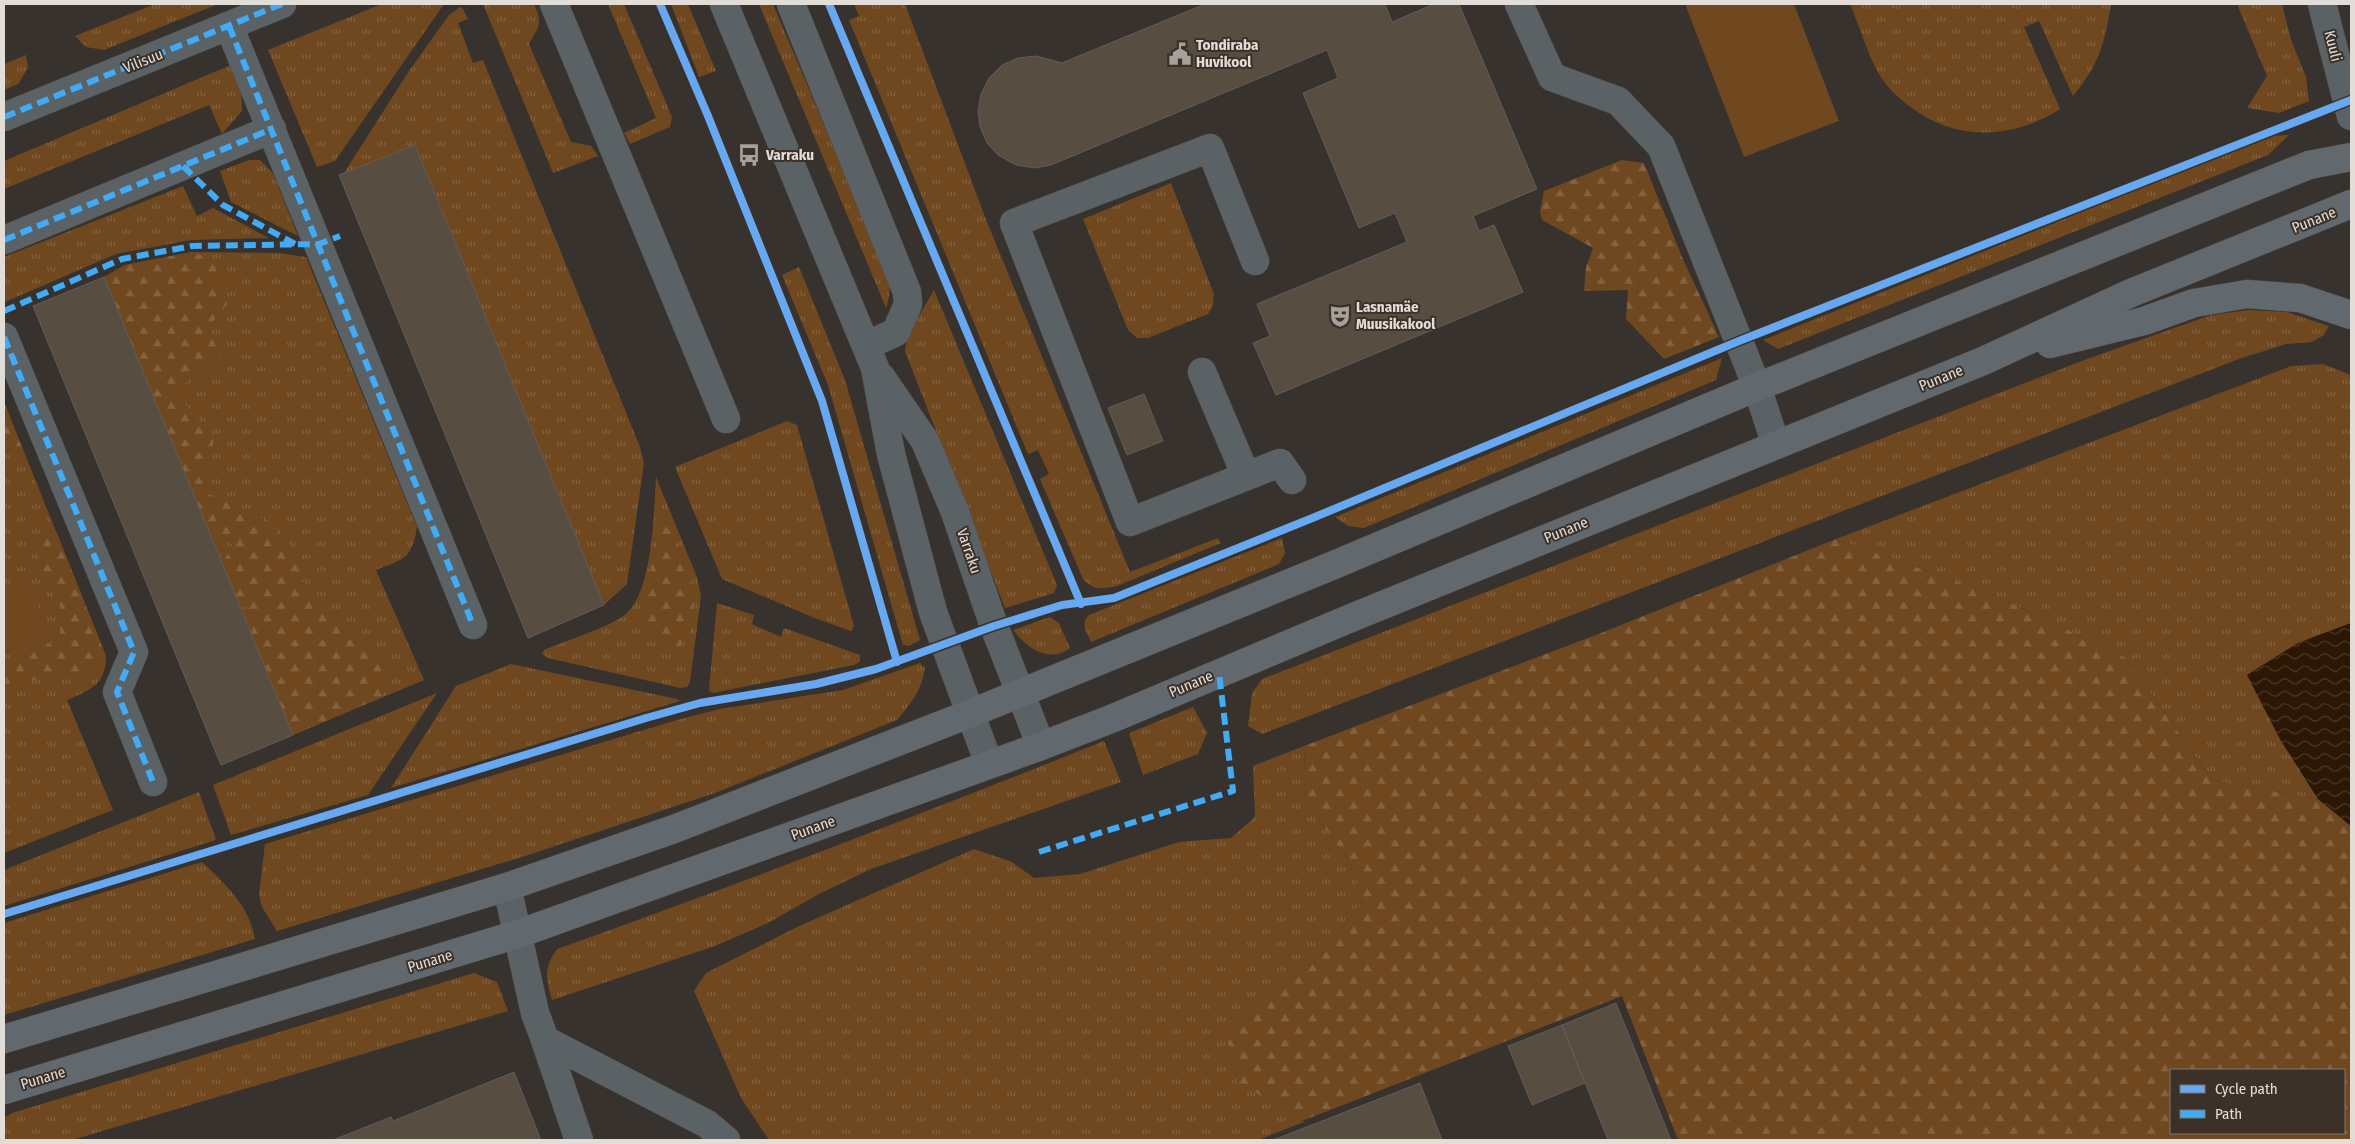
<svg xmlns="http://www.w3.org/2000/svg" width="2355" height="1144" viewBox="0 0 2355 1144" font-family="'Fira Sans Condensed',sans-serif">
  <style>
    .grass { fill: url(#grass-tufts) }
    .forest { fill: url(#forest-firs); fill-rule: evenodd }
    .park { fill: #704820 }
    .water { fill: url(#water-waves) }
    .building { fill: #574d41; stroke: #625d59 }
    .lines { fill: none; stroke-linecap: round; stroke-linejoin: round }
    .minor-casing { stroke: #55514c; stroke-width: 29 }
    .major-casing { stroke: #55514c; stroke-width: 29 }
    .minor { stroke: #5b6265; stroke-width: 28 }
    .major { stroke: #62696e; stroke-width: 28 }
    .quiet { stroke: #42abf6; stroke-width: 6; stroke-dasharray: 12 6; stroke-linecap: butt }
    .cycleway-casing { stroke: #3b3129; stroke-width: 11 }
    .cycleway { stroke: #66a8f1; stroke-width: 8 }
    .labels { text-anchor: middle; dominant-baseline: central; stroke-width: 4; stroke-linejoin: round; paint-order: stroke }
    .poi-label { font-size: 15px; font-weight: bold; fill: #e3ddd7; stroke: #3b3129; text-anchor: start }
    .street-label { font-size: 15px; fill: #e3ddd7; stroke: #3b3129 }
  </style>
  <defs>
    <pattern id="grass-tufts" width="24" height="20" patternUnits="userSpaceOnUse" patternTransform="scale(1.25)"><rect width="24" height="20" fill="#704820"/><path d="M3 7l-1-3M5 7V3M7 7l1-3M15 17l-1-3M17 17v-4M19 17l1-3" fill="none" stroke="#846240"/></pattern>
    <pattern id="forest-firs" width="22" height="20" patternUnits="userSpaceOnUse" patternTransform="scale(1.25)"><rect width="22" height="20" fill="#704820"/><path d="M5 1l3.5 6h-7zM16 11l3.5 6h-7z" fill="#846240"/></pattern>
    <pattern id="water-waves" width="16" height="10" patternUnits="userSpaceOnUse" patternTransform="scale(1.25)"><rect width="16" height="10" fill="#2c1704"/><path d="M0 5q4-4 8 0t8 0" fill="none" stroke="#4a3828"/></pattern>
  </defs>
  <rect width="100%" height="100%" fill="#37322d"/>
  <path class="grass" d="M 155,4 L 218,4 L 104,50 L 86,47 L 75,36 Z
    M 382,4 L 444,4 L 335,161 L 317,167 L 268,50 Z
    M 483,4 L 534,4 C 543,24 539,26 529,44 L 571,142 L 591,146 L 598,156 L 553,173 Z
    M 608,4 L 624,4 L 672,117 L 670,127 L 630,144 L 624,133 L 656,118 Z
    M 671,4 L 688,4 L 716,71 L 699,77 Z
    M 759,4 L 773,4 L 890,282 L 889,297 L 886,308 Z
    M 854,4 L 905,4 L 987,222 L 1130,572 L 1218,538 L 1221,543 L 1117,586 C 1102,589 1094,591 1083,579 L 1040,479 L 1049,474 L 1038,450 L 1028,454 L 849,20 L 859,16 Z
    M 1850,4 L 2111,4 L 2111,5 C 2104,45 2099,65 2073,96 L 2039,21 L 2024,27 L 2060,109 C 2012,140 1954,142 1908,105 C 1897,97 1886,86 1879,74 C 1867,53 1860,27 1850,4 Z
    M 2237,4 L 2282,4 L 2291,40 L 2306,77 L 2309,101 L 2279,113 L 2247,108 L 2267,76 Z
    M 460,7 L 463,9 L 468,19 L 458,23 L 473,63 L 483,60 L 640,447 L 644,463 L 627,584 L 604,605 L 415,145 L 344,173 L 409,71 L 449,15 Z
    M 26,55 L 28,68 L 18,84 L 4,90 L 4,64 Z
    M 231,65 L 241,88 L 242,111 L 222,134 L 209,105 L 4,189 L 4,161 Z
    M 2289,135 L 2268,155 L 1778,349 L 1763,340 L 2271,136 Z
    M 249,160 L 260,160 L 273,173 L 298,236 L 231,202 L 220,171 Z
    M 1171,183 L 1214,294 L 1213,306 L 1208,314 L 1148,338 L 1137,338 L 1128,330 L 1083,219 Z
    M 183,186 L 197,216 L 213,208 L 269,238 L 191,240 L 116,254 L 5,302 L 4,257 Z
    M 192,252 L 279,253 L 306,257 L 417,527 C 412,559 404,559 376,570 L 424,680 L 293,735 L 104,277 L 125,265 Z
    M 799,267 L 845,380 L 920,640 L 909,646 L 903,645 L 828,385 L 782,275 Z
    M 934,290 L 1057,585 L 1054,593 L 1005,608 L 905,351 L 908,334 Z
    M 2249,310 L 2287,312 L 2329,326 L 2324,335 L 2312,342 L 2286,344 L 2239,359 L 1262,734 L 1248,726 L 1252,693 L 1262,679 L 2087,359 L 2211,315 Z
    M 1722,358 L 1716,380 L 1364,528 L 1348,526 L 1335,517 Z
    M 2323,364 L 2351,375 L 2351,623 L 2298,643 L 2247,675 L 2280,739 L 2318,799 L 2212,780 L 2126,658 L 1990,593 L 1836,539 L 2291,366 Z
    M 4,402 L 106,656 C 106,685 90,690 67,700 L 113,810 L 4,853 Z
    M 787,421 L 797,425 L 854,626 L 851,631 L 817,619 L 722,579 L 675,467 Z
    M 656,477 L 697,577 L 701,596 L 690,682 L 687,687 L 680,688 L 548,658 L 542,654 L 544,650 C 569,639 599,631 622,617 C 653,598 654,511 656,477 Z
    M 1282,538 L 1285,553 L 1279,564 L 1091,642 C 1087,633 1080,623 1089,615 Z
    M 717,603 L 754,615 L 752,624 L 781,637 L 784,628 L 860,655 L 860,662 L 854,665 L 713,693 L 709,690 Z
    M 1050,617 L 1059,623 L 1070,648 C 1049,664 1027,648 1013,630 Z
    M 920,663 L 925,668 C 922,689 911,704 897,720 L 715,793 L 522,857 L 277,931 L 262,907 L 259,894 L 265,844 L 677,720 L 720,709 L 843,690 Z
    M 511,664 L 677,699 L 680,701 L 391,788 L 456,686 Z
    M 437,693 L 368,795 L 231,835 L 213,785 Z
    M 1193,707 L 1207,733 L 1198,754 L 1143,775 L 1129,733 Z
    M 1104,741 L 1121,782 L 871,869 L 819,894 L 768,923 L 715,946 L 552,1000 C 546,977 543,970 557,949 C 741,883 923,814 1104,741 Z
    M 1304,746 L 1306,801 L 1350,864 L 1364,901 L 1311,966 L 1225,1028 L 1238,1082 L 1304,1122 L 1258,1140 L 769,1140 L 741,1098 L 694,991 L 706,973 L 797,927 L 974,849 L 1012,862 L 1034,878 L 1080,874 L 1179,842 L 1231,838 L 1255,817 L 1253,766 Z
    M 199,792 L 216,840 L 4,906 L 4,870 Z
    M 202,862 C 225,883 250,907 255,939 L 4,1015 L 4,923 Z
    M 474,973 L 497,982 L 508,1011 L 72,1140 L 4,1140 L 4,1118 L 12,1113 Z"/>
  <path class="forest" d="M 1622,160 L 1644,163 L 1682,257 L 1719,337 L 1664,359 L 1626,319 L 1628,290 L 1584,291 L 1586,267 L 1593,248 L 1542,220 L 1540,211 L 1544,191 Z
    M 192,252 L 217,261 L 227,304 L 208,328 L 221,359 L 174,391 L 214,438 L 205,492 L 268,521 L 300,556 L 300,579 L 354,628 L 388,664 L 382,697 L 293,735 L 251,634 L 258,611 L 239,605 L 222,564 L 233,545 L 209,533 L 104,277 L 125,265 Z
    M 4,402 L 24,453 L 4,450 Z
    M 665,521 L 687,560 L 694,598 L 693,631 L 678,648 L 639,622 L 647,596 L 656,529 Z
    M 56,531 L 106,656 L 91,673 L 53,676 L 7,686 L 4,660 L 27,654 L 60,639 L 60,605 L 37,571 L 41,541 Z
    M 1836,539 L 1990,593 L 2126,658 L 2212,780 L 2318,799 L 2351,826 L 2351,1140 L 1678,1140 L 1622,996 L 1302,1121 L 1238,1082 L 1224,1028 L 1311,966 L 1364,901 L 1350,864 L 1306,801 L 1304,746 L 1596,635 ZM 2171,1070 L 2344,1070 L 2344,1133 L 2171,1133 Z"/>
  <path class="park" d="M 1685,4 L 1794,4 L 1839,121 L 1744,157 Z
    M 26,577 L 50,635 L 4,653 L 4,587 Z"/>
  <path class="water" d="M 2351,623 L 2351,826 L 2318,799 L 2280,739 L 2247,675 L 2298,643 Z"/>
  <path class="building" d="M 1205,4 L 1385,4 L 1392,22 L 1434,4 L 1459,4 L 1537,189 L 1473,216 L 1479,231 L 1494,225 L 1523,292 L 1276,395 L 1253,343 L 1270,336 L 1257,304 L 1407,242 L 1395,213 L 1359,228 L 1303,93 L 1338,78 L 1327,50 L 1051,165 L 1035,168 L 1016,165 L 998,155 L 987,143 L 980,127 L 978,111 L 981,94 L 989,78 L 1002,65 L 1018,58 L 1036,56 L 1062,63 Z
    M 415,145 L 604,605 L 528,638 L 339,175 Z
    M 104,277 L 293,735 L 221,765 L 33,306 Z
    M 1144,394 L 1163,441 L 1127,455 L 1108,408 Z
    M 1616,1003 L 1671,1140 L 1608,1140 L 1562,1025 Z
    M 1562,1025 L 1585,1083 L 1532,1105 L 1508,1046 Z
    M 514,1072 L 541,1140 L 333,1140 L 391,1117 L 393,1121 Z
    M 1420,1083 L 1442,1140 L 1273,1140 Z"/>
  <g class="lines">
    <defs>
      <path id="minor" d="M 554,4 L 726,419
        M 724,4 L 875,368 L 891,454 L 933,612 L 989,764
        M 791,4 L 907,292 L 908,304 L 896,332 L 866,346
        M 1519,4 L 1552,77 L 1618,101 L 1661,146 L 1757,387 L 1776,445
        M 2322,4 L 2351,116
        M 229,26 L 473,625
        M 4,117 L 282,4
        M 4,240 L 272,129
        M 1255,261 L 1210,148 L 1014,223 L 1130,522 L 1280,463 L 1292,480
        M 4,337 L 134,652 L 117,692 L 153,782
        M 1202,372 L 1246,476
        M 881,377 L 925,441 L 955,512 L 994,626 L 1041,746
        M 507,887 L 535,1013 L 545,1040 L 707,1124 L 726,1140
        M 545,1040 L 579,1140"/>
      <path id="major" d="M 2050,344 L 2144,321 L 2194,303 L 2247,294 L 2300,298 L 2351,315
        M 4,1039 L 507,887 L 674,829 L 969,714 L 1329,567 L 1757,387 L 2309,165 L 2351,157
        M 4,1090 L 518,934 L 1041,746 L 1111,719 L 1351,618 L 1983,361 L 2131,293 L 2351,204"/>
    </defs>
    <use href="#minor" class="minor-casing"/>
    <use href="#major" class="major-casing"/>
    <use href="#minor" class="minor"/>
    <use href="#major" class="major"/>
    <path class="quiet" d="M 229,26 L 473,625
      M 4,117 L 282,4
      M 183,166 L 223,205 L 295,244
      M 4,240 L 272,129
      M 4,311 L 122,259 L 192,246 L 319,244 L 340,236
      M 4,337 L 134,652 L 117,692 L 153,782
      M 1039,852 L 1233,791 L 1219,673"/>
    <defs>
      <path id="cycleway" d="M 660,4 L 708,116 L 822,401 L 897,662
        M 829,4 L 1081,604
        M 4,914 L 646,718 L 700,703 L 816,684 L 876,669 L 994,626 L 1062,605 L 1114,598 L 1310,519 L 1739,341 L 2351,100"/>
    </defs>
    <use href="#cycleway" class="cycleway-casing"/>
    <use href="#cycleway" class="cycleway"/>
  </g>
  <defs>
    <symbol id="civic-bare" viewBox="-9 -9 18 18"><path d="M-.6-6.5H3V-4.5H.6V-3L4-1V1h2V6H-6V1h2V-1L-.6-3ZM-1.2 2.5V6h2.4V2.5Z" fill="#a7a19c" stroke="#3b3129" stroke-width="2.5" paint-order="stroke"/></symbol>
    <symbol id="bus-bare" viewBox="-9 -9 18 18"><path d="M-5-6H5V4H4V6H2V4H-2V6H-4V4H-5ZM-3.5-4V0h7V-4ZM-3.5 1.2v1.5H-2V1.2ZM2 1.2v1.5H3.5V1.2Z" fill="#a7a19c" stroke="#3b3129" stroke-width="2.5" paint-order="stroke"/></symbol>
    <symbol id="theatre-bare" viewBox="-9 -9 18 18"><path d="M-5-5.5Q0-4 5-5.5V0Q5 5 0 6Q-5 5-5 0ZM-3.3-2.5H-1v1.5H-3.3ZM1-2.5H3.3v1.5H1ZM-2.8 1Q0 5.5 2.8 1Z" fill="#a7a19c" stroke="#3b3129" stroke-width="2.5" paint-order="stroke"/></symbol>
  </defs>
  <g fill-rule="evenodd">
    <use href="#civic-bare" x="1164" y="38" width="32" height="32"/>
    <use href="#bus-bare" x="733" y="139" width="32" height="32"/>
    <use href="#theatre-bare" x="1324" y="300" width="32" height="32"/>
  </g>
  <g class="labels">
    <g class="poi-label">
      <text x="1196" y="45">Tondiraba<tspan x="1196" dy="17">Huvikool</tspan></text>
      <text x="766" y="155">Varraku</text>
      <text x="1356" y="307">Lasnamäe<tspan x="1356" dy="17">Muusikakool</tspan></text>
    </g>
    <g class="street-label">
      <text transform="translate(2333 46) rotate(76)">Kuuli</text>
      <text transform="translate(143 61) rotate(-22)">Vilisuu</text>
      <text transform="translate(2314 220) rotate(-22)">Punane</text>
      <text transform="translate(1941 378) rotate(-22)">Punane</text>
      <text transform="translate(1566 530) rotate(-22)">Punane</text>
      <text transform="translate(969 551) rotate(71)">Varraku</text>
      <text transform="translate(1191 684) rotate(-23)">Punane</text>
      <text transform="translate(813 828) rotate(-20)">Punane</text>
      <text transform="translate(430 961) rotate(-17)">Punane</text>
      <text transform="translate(43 1078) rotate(-17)">Punane</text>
    </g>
  </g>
  <rect width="2355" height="1144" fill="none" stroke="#e3ddd7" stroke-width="10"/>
  <rect x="2170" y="1069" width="175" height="65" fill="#3b3129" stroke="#7e766f"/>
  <rect x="2180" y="1085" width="25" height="8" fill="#66a8f1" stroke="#7e766f"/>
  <text x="2215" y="1094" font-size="15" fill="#e3ddd7">Cycle path</text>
  <rect x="2180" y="1110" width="25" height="8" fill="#42abf6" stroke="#7e766f"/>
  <text x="2215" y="1119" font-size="15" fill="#e3ddd7">Path</text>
</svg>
